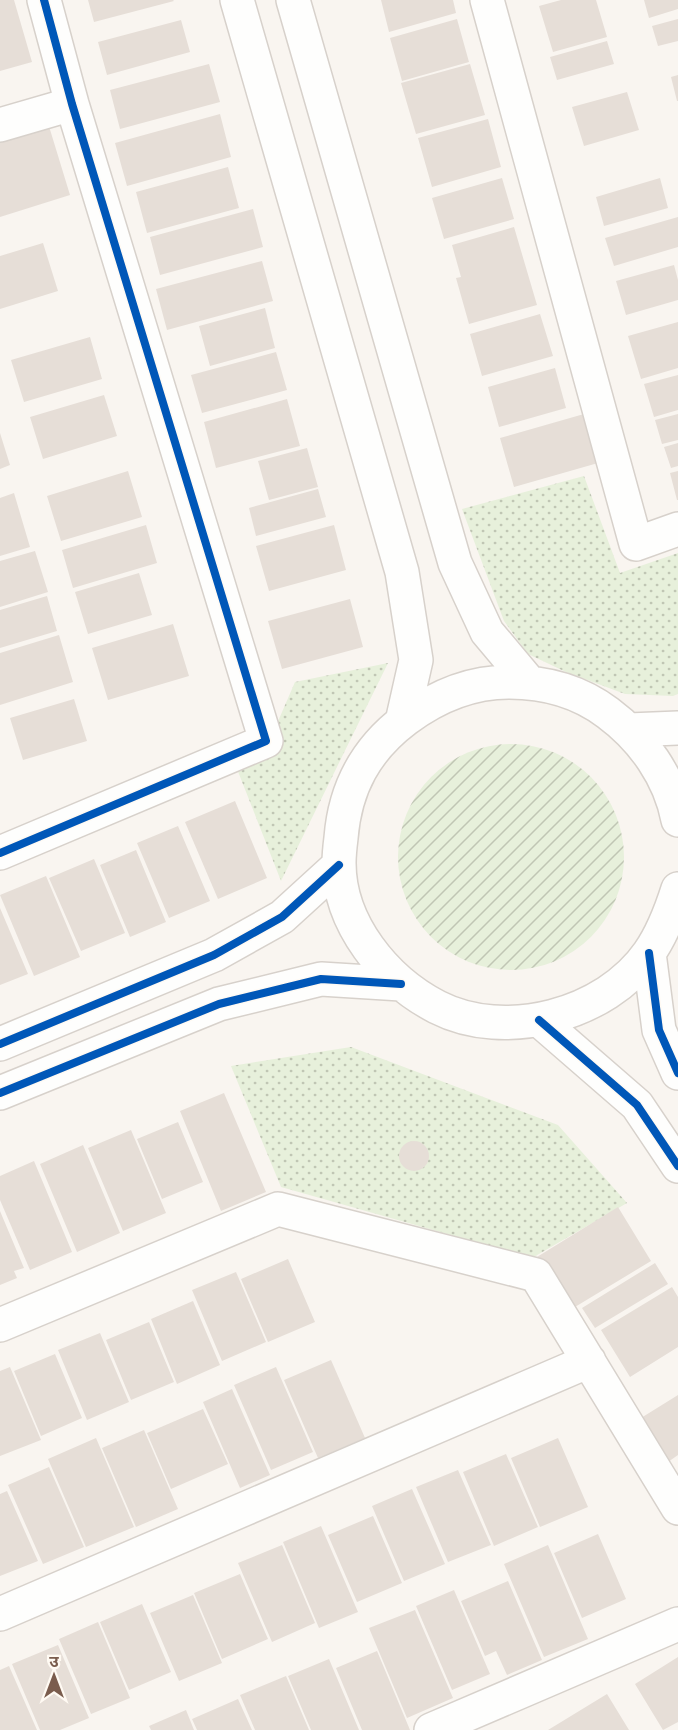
<svg xmlns="http://www.w3.org/2000/svg" width="678" height="1730" viewBox="0 0 678 1730" font-family="'Nunito Sans','Noto Sans Devanagari',sans-serif">
  <style>
    .park { fill: url(#park-dots) }
    .garden { fill: url(#garden-furrows) }
    .building { fill: #e6ded7 }
    .lines { fill: none; stroke-linecap: round; stroke-linejoin: round }
    .minor-casing { stroke: #d7d1cb; stroke-width: 36 }
    .minor { stroke: #fefefd; stroke-width: 33 }
    .cycleway-casing { stroke: #fffaf3; stroke-width: 11 }
    .cycleway { stroke: #0057b8; stroke-width: 8 }
  </style>
  <defs>
    <pattern id="park-dots" width="8" height="8" patternUnits="userSpaceOnUse" patternTransform="scale(1.5)"><rect width="8" height="8" fill="#e7f0db"/><path d="M2 2h.1M6 6h.1" fill="none" stroke="#c0c6b4" stroke-width="1.8" stroke-linecap="round"/></pattern>
    <pattern id="garden-furrows" width="10" height="10" patternUnits="userSpaceOnUse" patternTransform="scale(1.5)"><rect width="10" height="10" fill="#e7f0db"/><path d="M-1 1l2-2M0 10L10 0M9 11l2-2" fill="none" stroke="#c0c6b4"/></pattern>
  </defs>
  <rect width="100%" height="100%" fill="#f9f5f0"/>
  <path class="park" d="M 584,476 L 620,573 L 678,553 L 678,694 L 673,696 L 625,694 L 566,672 L 528,654 L 504,621 L 462,509 Z
    M 388,663 L 281,881 L 237,769 L 266,749 L 295,682 Z
    M 351,1047 L 558,1125 L 627,1203 L 532,1258 L 281,1187 L 231,1066 Z"/>
  <path class="garden" d="M398 857a113 113 0 1 1 226 0a113 113 0 1 1-226 0Z"/>
  <path class="building" d="M 0,0 L 14,0 L 32,62 L 0,71 Z
    M 88,0 L 173,0 L 174,1 L 94,22 Z
    M 381,0 L 453,0 L 456,13 L 389,32 Z
    M 561,0 L 596,0 L 607,37 L 553,52 L 539,6 Z
    M 644,0 L 678,0 L 678,9 L 649,18 Z
    M 457,19 L 469,62 L 402,81 L 390,38 Z
    M 678,19 L 678,41 L 658,46 L 652,26 Z
    M 181,20 L 190,52 L 107,75 L 98,42 Z
    M 607,41 L 614,64 L 557,80 L 550,57 Z
    M 209,64 L 220,102 L 120,129 L 110,90 Z
    M 470,64 L 485,115 L 416,134 L 401,83 Z
    M 678,75 L 678,101 L 677,101 L 671,77 Z
    M 627,92 L 639,130 L 584,146 L 572,107 Z
    M 220,114 L 231,157 L 127,186 L 115,143 Z
    M 488,119 L 501,167 L 432,187 L 418,138 Z
    M 48,123 L 70,195 L 0,217 L 0,137 Z
    M 228,167 L 239,208 L 147,233 L 136,192 Z
    M 502,178 L 514,219 L 444,239 L 432,198 Z
    M 660,178 L 668,208 L 604,226 L 596,197 Z
    M 253,209 L 263,247 L 160,275 L 150,237 Z
    M 678,217 L 678,247 L 614,266 L 605,238 Z
    M 514,227 L 537,305 L 469,324 L 456,278 L 461,277 L 452,245 Z
    M 43,243 L 58,291 L 0,309 L 0,256 Z
    M 262,261 L 273,301 L 167,330 L 156,289 Z
    M 674,265 L 678,280 L 678,300 L 626,315 L 616,281 Z
    M 265,308 L 275,348 L 210,366 L 199,326 Z
    M 540,314 L 553,356 L 482,376 L 470,334 Z
    M 678,322 L 678,368 L 641,379 L 628,336 Z
    M 90,337 L 102,379 L 24,402 L 11,360 Z
    M 276,352 L 287,390 L 202,413 L 191,375 Z
    M 555,368 L 566,408 L 499,427 L 488,387 Z
    M 678,375 L 678,410 L 654,417 L 644,384 Z
    M 104,395 L 117,436 L 43,459 L 30,417 Z
    M 287,399 L 300,446 L 216,468 L 204,422 Z
    M 584,414 L 598,463 L 514,487 L 500,438 Z
    M 678,414 L 678,440 L 662,444 L 655,420 Z
    M 0,433 L 10,465 L 0,469 Z
    M 678,443 L 678,466 L 671,468 L 664,447 Z
    M 307,448 L 318,487 L 269,500 L 258,461 Z
    M 128,471 L 142,517 L 61,541 L 47,496 Z
    M 678,471 L 678,500 L 677,500 L 670,473 Z
    M 318,489 L 326,517 L 256,536 L 249,508 Z
    M 14,493 L 30,547 L 0,556 L 0,498 Z
    M 146,525 L 157,563 L 73,588 L 62,550 Z
    M 334,525 L 346,570 L 269,591 L 256,546 Z
    M 35,551 L 48,592 L 0,607 L 0,561 Z
    M 139,573 L 152,615 L 88,634 L 75,592 Z
    M 47,596 L 57,631 L 0,648 L 0,610 Z
    M 350,599 L 363,647 L 282,669 L 268,621 Z
    M 173,624 L 189,676 L 108,700 L 92,648 Z
    M 59,635 L 73,682 L 0,705 L 0,653 Z
    M 74,699 L 87,741 L 23,760 L 10,718 Z
    M 235,801 L 267,878 L 218,899 L 185,822 Z
    M 178,826 L 210,901 L 169,918 L 137,843 Z
    M 136,850 L 166,922 L 130,937 L 100,865 Z
    M 94,859 L 125,933 L 81,951 L 49,878 Z
    M 46,876 L 80,957 L 34,976 L 0,895 Z
    M 0,908 L 28,974 L 0,985 Z
    M 224,1093 L 266,1192 L 221,1211 L 180,1111 Z
    M 178,1122 L 203,1182 L 162,1199 L 137,1139 Z
    M 131,1130 L 166,1213 L 123,1231 L 88,1148 Z
    M399 1156a15 15 0 1 1 30 0a15 15 0 1 1-30 0Z
    M 83,1145 L 120,1233 L 77,1252 L 40,1164 Z
    M 34,1161 L 72,1252 L 30,1270 L 0,1200 L 0,1176 Z
    M 618,1207 L 651,1261 L 570,1310 L 537,1257 Z
    M 0,1211 L 24,1268 L 14,1271 L 17,1278 L 0,1285 Z
    M 288,1259 L 315,1322 L 268,1342 L 241,1279 Z
    M 655,1263 L 668,1284 L 595,1328 L 582,1308 Z
    M 236,1272 L 266,1342 L 222,1361 L 192,1290 Z
    M 672,1287 L 678,1297 L 678,1347 L 630,1377 L 601,1330 Z
    M 193,1301 L 220,1365 L 177,1384 L 151,1319 Z
    M 149,1322 L 174,1382 L 131,1400 L 106,1340 Z
    M 100,1333 L 129,1402 L 87,1420 L 58,1350 Z
    M 55,1354 L 82,1418 L 41,1436 L 14,1371 Z
    M 331,1360 L 365,1438 L 318,1458 L 284,1380 Z
    M 10,1367 L 41,1440 L 0,1456 L 0,1371 Z
    M 276,1367 L 313,1452 L 271,1470 L 234,1385 Z
    M 232,1389 L 270,1475 L 240,1488 L 203,1402 Z
    M 678,1395 L 678,1455 L 668,1462 L 641,1418 Z
    M 203,1409 L 228,1464 L 171,1489 L 147,1433 Z
    M 144,1430 L 178,1509 L 136,1527 L 102,1448 Z
    M 96,1438 L 134,1527 L 86,1547 L 48,1459 Z
    M 558,1438 L 588,1507 L 540,1527 L 511,1458 Z
    M 506,1454 L 538,1527 L 494,1546 L 463,1472 Z
    M 49,1467 L 84,1547 L 43,1564 L 8,1485 Z
    M 458,1470 L 491,1545 L 448,1562 L 416,1487 Z
    M 412,1489 L 445,1564 L 404,1581 L 372,1506 Z
    M 7,1491 L 38,1561 L 0,1576 L 0,1494 Z
    M 373,1516 L 402,1583 L 357,1602 L 328,1535 Z
    M 321,1526 L 358,1612 L 319,1628 L 283,1542 Z
    M 598,1534 L 626,1599 L 582,1618 L 554,1553 Z
    M 282,1545 L 315,1623 L 272,1642 L 238,1563 Z
    M 548,1545 L 588,1639 L 544,1657 L 504,1564 Z
    M 240,1574 L 268,1639 L 222,1659 L 194,1593 Z
    M 508,1581 L 542,1660 L 507,1675 L 496,1651 L 485,1656 L 461,1601 Z
    M 454,1590 L 490,1674 L 452,1690 L 416,1606 Z
    M 193,1595 L 222,1663 L 179,1681 L 150,1613 Z
    M 142,1604 L 171,1672 L 129,1690 L 100,1622 Z
    M 415,1610 L 453,1698 L 407,1718 L 369,1628 Z
    M 98,1622 L 130,1698 L 91,1714 L 59,1639 Z
    M 58,1645 L 89,1718 L 60,1730 L 40,1730 L 12,1664 Z
    M 377,1651 L 410,1730 L 362,1730 L 336,1668 Z
    M 678,1657 L 678,1722 L 663,1730 L 635,1684 Z
    M 329,1659 L 359,1730 L 311,1730 L 288,1676 Z
    M 9,1666 L 37,1730 L 0,1730 L 0,1670 Z
    M 286,1676 L 309,1730 L 255,1730 L 240,1695 Z
    M 607,1694 L 629,1730 L 548,1730 Z
    M 238,1699 L 252,1730 L 197,1730 L 192,1719 Z
    M 186,1710 L 194,1730 L 151,1730 L 149,1726 Z"/>
  <g class="lines">
    <defs>
      <path id="minor" d="M 237,0 L 402,572 L 416,660 L 402,722
        M 293,0 L 455,563 L 487,632 L 529,682
        M 487,0 L 636,544 L 678,529
        M 0,125 L 72,104
        M 629,730 L 678,728
        M 678,820 C 670,777 643,739 608,713 C 579,691 544,682 509,682 C 470,682 437,696 406,719 C 366,749 345,787 341,838 C 340,846 339,855 339,863 C 339,924 385,980 437,1007 C 505,1042 606,1015 649,953 C 663,933 671,911 678,889
        M 0,853 L 266,741 L 72,104 L 44,0
        M 649,953 L 659,1030 L 678,1073
        M 539,1020 L 637,1105 L 678,1166
        M 0,1044 L 214,955 L 282,917 L 339,865
        M 0,1093 L 219,1004 L 321,979 L 401,984
        M 0,1325 L 278,1209 L 536,1275 L 678,1508
        M 0,1614 L 589,1361
        M 431,1730 L 678,1624"/>
    </defs>
    <use href="#minor" class="minor-casing"/>
    <use href="#minor" class="minor"/>
    <defs>
      <path id="cycleway" d="M 0,853 L 266,741 L 72,104 L 44,0
        M 649,953 L 659,1030 L 678,1073
        M 539,1020 L 637,1105 L 678,1166
        M 0,1044 L 214,955 L 282,917 L 339,865
        M 0,1093 L 219,1004 L 321,979 L 401,984"/>
    </defs>
    <use href="#cycleway" class="cycleway-casing"/>
    <use href="#cycleway" class="cycleway"/>
  </g>
  <g transform="translate(54 1676)" stroke="#fffaf3" stroke-width="4.5" paint-order="stroke">
  <path d="M0-4.5L10 22L0 15L-10 22Z" fill="#7a5c4d"/>
  <text y="-9" font-size="16" font-weight="bold" text-anchor="middle" fill="#7a5c4d">उ</text>
  </g>
</svg>
